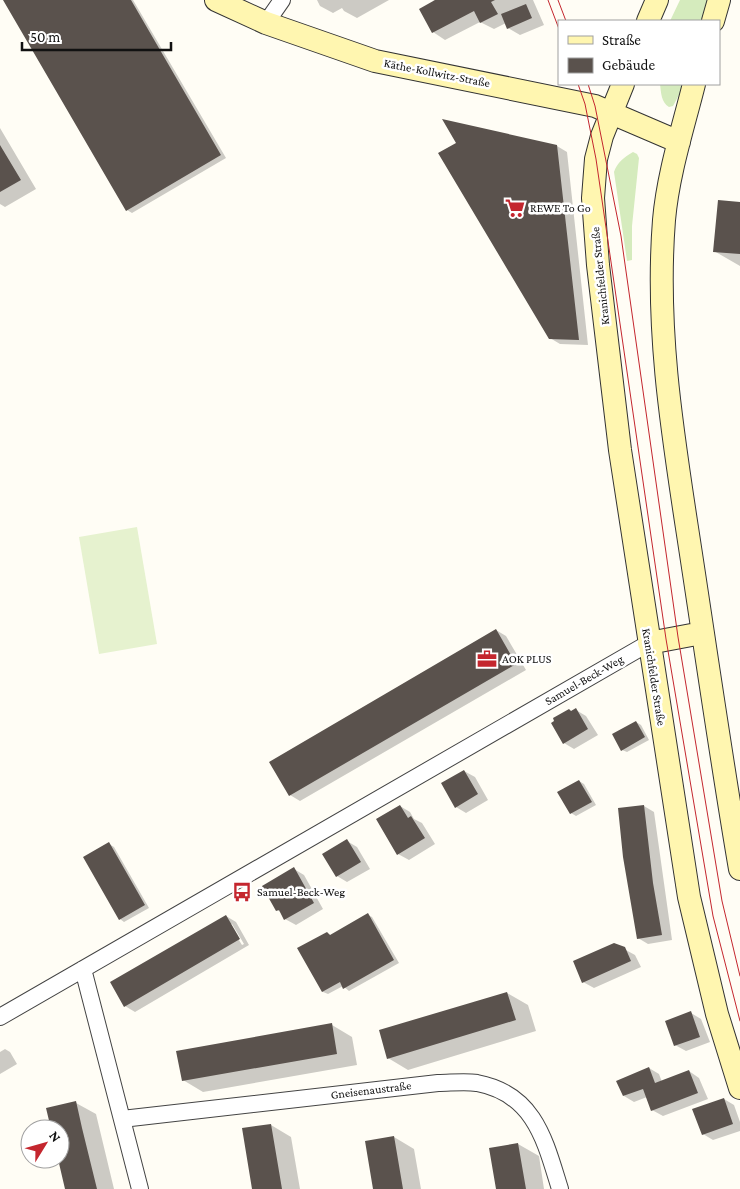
<svg xmlns="http://www.w3.org/2000/svg" width="740" height="1189" viewBox="0 0 740 1189" font-family="'Crimson Pro',serif">
  <style>
    .green { fill: #d5ebbd }
    .pitch { fill: #e6f2cf }
    .shadow { fill: #0003; fill-rule: evenodd }
    .building { fill: #5a524d }
    .lines { fill: none; stroke-linecap: round; stroke-linejoin: round }
    .street-casing { stroke: #444; stroke-width: 18 }
    .secondary-casing { stroke: #333; stroke-width: 24 }
    .street { stroke: #fff; stroke-width: 16 }
    .secondary { stroke: #fff6b0; stroke-width: 22 }
    .tram { stroke: #c4262e; stroke-width: 1 }
    .labels { text-anchor: middle; dominant-baseline: central; stroke-width: 5; stroke-linejoin: round; paint-order: stroke }
    .street-label { font-size: 12px; fill: #111; stroke: #fff }
    .poi-label { font-size: 12px; fill: #111; stroke: #fff; text-anchor: start }
  </style>
  <rect width="100%" height="100%" fill="#fffdf5"/>
  <path class="green" d="M 680,0 L 708,0 L 702,21 L 670,21 Z
    M 660,84 L 683,84 L 679,95 L 673,106 L 669,107 C 661,102 661,92 660,84 Z
    M 633,152 L 637,154 L 639,158 L 632,226 L 632,260 L 627,261 L 614,172 C 617,163 624,157 633,152 Z"/>
  <path class="pitch" d="M 137,527 L 157,644 L 99,654 L 79,537 Z"/>
  <path class="shadow" d="M 4,0 L 133,0 L 226,158 L 132,213 L 127,210 Z
    M 317,0 L 389,0 L 357,18 L 344,11 L 342,8 L 333,13 L 320,6 Z
    M 433,0 L 533,0 L 544,25 L 520,35 L 508,28 L 506,23 L 494,29 L 480,22 L 445,40 L 433,32 L 435,1 Z
    M 0,128 L 36,189 L 5,207 L 0,204 Z
    M 458,143 L 557,146 L 567,152 L 588,345 L 560,344 L 550,338 Z
    M 740,204 L 740,266 L 714,251 Z
    M 496,630 L 506,636 L 526,670 L 300,801 L 290,795 Z
    M 576,710 L 586,716 L 598,735 L 574,749 L 564,743 L 572,712 Z
    M 636,722 L 641,725 L 649,740 L 627,752 L 622,750 Z
    M 464,771 L 475,777 L 488,800 L 466,813 L 456,807 Z
    M 579,781 L 584,784 L 596,805 L 576,816 L 571,813 L 559,793 Z
    M 400,806 L 410,812 L 414,819 L 422,823 L 435,844 L 409,860 L 398,854 Z
    M 644,806 L 654,812 L 672,940 L 648,944 L 638,938 Z
    M 347,841 L 357,847 L 370,869 L 347,882 L 337,876 Z
    M 109,844 L 114,847 L 149,908 L 124,922 L 120,919 Z
    M 294,869 L 304,875 L 323,909 L 296,925 L 285,919 L 282,913 L 277,910 Z
    M 368,915 L 372,917 L 399,963 L 349,991 L 343,986 L 328,994 L 323,992 L 299,949 L 327,933 L 332,936 Z
    M 226,916 L 236,922 L 249,945 L 135,1012 L 125,1006 ZM 229,924 L 232,924 L 244,944 L 242,945 Z
    M 624,949 L 635,955 L 641,967 L 594,988 L 583,982 Z
    M 507,993 L 528,1005 L 536,1031 L 408,1070 L 388,1058 Z
    M 691,1013 L 701,1019 L 710,1042 L 686,1051 L 675,1045 Z
    M 332,1025 L 352,1037 L 357,1065 L 203,1092 L 183,1080 Z
    M 5,1049 L 10,1052 L 17,1064 L 0,1074 L 0,1052 Z
    M 649,1068 L 659,1074 L 662,1082 L 689,1071 L 699,1078 L 708,1099 L 663,1116 L 652,1110 L 647,1097 L 634,1102 L 624,1096 Z
    M 724,1099 L 734,1105 L 740,1122 L 740,1131 L 713,1140 L 703,1134 Z
    M 76,1103 L 96,1114 L 114,1189 L 66,1189 L 59,1159 L 60,1129 L 52,1129 Z
    M 271,1125 L 291,1137 L 300,1189 L 253,1189 Z
    M 394,1137 L 414,1149 L 421,1189 L 374,1189 Z
    M 518,1144 L 539,1156 L 544,1189 L 497,1189 Z"/>
  <path class="building" d="M 3,0 L 131,0 L 221,155 L 126,211 Z
    M 435,0 L 495,0 L 491,2 L 498,14 L 480,23 L 474,11 L 432,33 L 419,9 Z
    M 526,4 L 532,18 L 507,29 L 501,14 Z
    M 442,119 L 557,145 L 579,340 L 549,339 L 438,153 L 456,143 Z
    M 0,145 L 21,180 L 0,192 Z
    M 718,200 L 740,202 L 740,254 L 713,252 Z
    M 496,629 L 516,664 L 289,796 L 269,762 Z
    M 576,708 L 588,729 L 563,744 L 551,723 L 554,721 L 553,718 L 569,709 L 571,711 Z
    M 636,721 L 645,737 L 621,751 L 612,734 Z
    M 464,770 L 478,794 L 455,808 L 441,783 Z
    M 579,780 L 592,802 L 570,814 L 557,792 Z
    M 400,805 L 408,818 L 411,816 L 425,838 L 397,855 L 376,819 Z
    M 644,805 L 653,883 L 662,935 L 637,939 L 623,857 L 618,808 Z
    M 347,839 L 361,862 L 336,877 L 322,854 Z
    M 109,842 L 145,905 L 119,920 L 83,857 Z
    M 294,867 L 314,903 L 284,920 L 279,910 L 276,911 L 262,886 Z
    M 368,913 L 394,960 L 343,989 L 340,982 L 322,992 L 297,948 L 327,932 L 330,935 Z
    M 226,915 L 240,939 L 124,1007 L 110,982 Z
    M 614,943 L 625,947 L 631,961 L 582,983 L 573,961 Z
    M 507,992 L 516,1020 L 387,1059 L 379,1030 Z
    M 691,1011 L 700,1037 L 674,1046 L 665,1021 Z
    M 332,1023 L 337,1054 L 182,1081 L 176,1051 Z
    M 649,1067 L 655,1083 L 689,1070 L 698,1093 L 651,1111 L 643,1089 L 623,1096 L 616,1081 Z
    M 724,1098 L 733,1124 L 702,1135 L 692,1109 Z
    M 76,1101 L 82,1128 L 97,1189 L 65,1189 L 58,1159 L 60,1159 L 60,1129 L 51,1129 L 46,1108 Z
    M 271,1124 L 282,1189 L 252,1189 L 242,1128 Z
    M 394,1136 L 403,1189 L 373,1189 L 365,1141 Z
    M 518,1143 L 526,1189 L 496,1189 L 489,1148 Z"/>
  <g class="lines">
    <defs>
      <path id="street" d="M 266,23 L 282,0
        M 83,969 L 140,1189
        M 0,1017 L 649,643
        M 122,1119 L 438,1083 C 450,1083 465,1081 477,1083 C 535,1094 545,1141 560,1189"/>
      <path id="secondary" d="M 216,0 L 266,23 L 375,61 L 595,106 L 679,142
        M 648,21 L 657,0
        M 713,21 L 719,0
        M 623,84 L 602,136 L 596,159 L 593,198 L 598,265 L 620,450 L 689,897 L 717,1014 L 740,1088
        M 694,84 C 683,128 668,174 664,220 C 655,334 674,442 691,554 C 707,659 722,764 740,869
        M 649,643 L 702,633"/>
    </defs>
    <use href="#street" class="street-casing"/>
    <use href="#secondary" class="secondary-casing"/>
    <use href="#street" class="street"/>
    <use href="#secondary" class="secondary"/>
    <path class="tram" d="M 548,0 L 559,29
      M 558,0 L 566,21
      M 578,84 L 585,104 L 596,159 L 666,639 L 713,916 L 740,1021
      M 588,84 L 595,106 L 621,236 L 678,637 L 722,901 L 740,976"/>
  </g>
  <defs>
    <symbol id="supermarket-bare" viewBox="-9 -9 18 18"><path d="M-6-5.5h2.5l.6 2H6L4.5 2H-2.5L-4.4-4H-6ZM-1.5 3.2a1.3 1.3 0 1 0 .1 0ZM3 3.2a1.3 1.3 0 1 0 .1 0Z" fill="#c4262e" stroke="#fff" stroke-width="2.5" paint-order="stroke"/></symbol>
    <symbol id="office-bare" viewBox="-9 -9 18 18"><path d="M-6-3h4V-5.5h4V-3h4V5H-6ZM-1-4.5V-3h2v-1.5ZM-6 0V1H6V0Z" fill="#c4262e" stroke="#fff" stroke-width="2.5" paint-order="stroke"/></symbol>
    <symbol id="bus-bare" viewBox="-9 -9 18 18"><path d="M-5-6H5V4H4V6H2V4H-2V6H-4V4H-5ZM-3.5-4V0h7V-4ZM-3.5 1.2v1.5H-2V1.2ZM2 1.2v1.5H3.5V1.2Z" fill="#c4262e" stroke="#fff" stroke-width="2.5" paint-order="stroke"/></symbol>
  </defs>
  <g fill-rule="evenodd">
    <use href="#supermarket-bare" x="501" y="194" width="28" height="28"/>
    <use href="#office-bare" x="473" y="645" width="28" height="28"/>
    <use href="#bus-bare" x="228" y="878" width="28" height="28"/>
  </g>
  <g class="labels">
    <g class="street-label">
      <text transform="translate(437 73) rotate(11)">Käthe-Kollwitz-Straße</text>
      <text transform="translate(600 276) rotate(-96)">Kranichfelder Straße</text>
      <text transform="translate(654 677) rotate(81)">Kranichfelder Straße</text>
      <text transform="translate(584 680) rotate(-30)">Samuel-Beck-Weg</text>
      <text transform="translate(371 1090) rotate(-7)">Gneisenaustraße</text>
    </g>
    <g class="poi-label">
      <text x="530" y="208">REWE To Go</text>
      <text x="502" y="659">AOK PLUS</text>
      <text x="257" y="892">Samuel-Beck-Weg</text>
    </g>
  </g>
  <rect x="558" y="20" width="162" height="65" fill="#ffffff" stroke="#a0a0a0"/>
  <rect x="568" y="36" width="25" height="8" fill="#fff6b0" stroke="#a0a0a0"/>
  <text x="602" y="45" font-size="15" fill="#111111">Straße</text>
  <rect x="568" y="58" width="25" height="15" fill="#5a524d" stroke="#a0a0a0"/>
  <text x="602" y="70" font-size="15" fill="#111111">Gebäude</text>
  <g transform="translate(45 1144) rotate(53)"><circle r="24" fill="#ffffff" stroke="#a0a0a0"/>
  <path d="M0-4L9 19L0 12L-9 19Z" fill="#c4262e"/>
  <text y="-8" font-size="14" font-weight="bold" text-anchor="middle" fill="#111111">N</text>
  </g>
  <path d="M22 42v8h149v-8" fill="none" stroke="#111111" stroke-width="2.5"/>
  <text x="30" y="42" font-size="15" fill="#111111" stroke="#ffffff" stroke-width="4" paint-order="stroke">50 m</text>
</svg>
